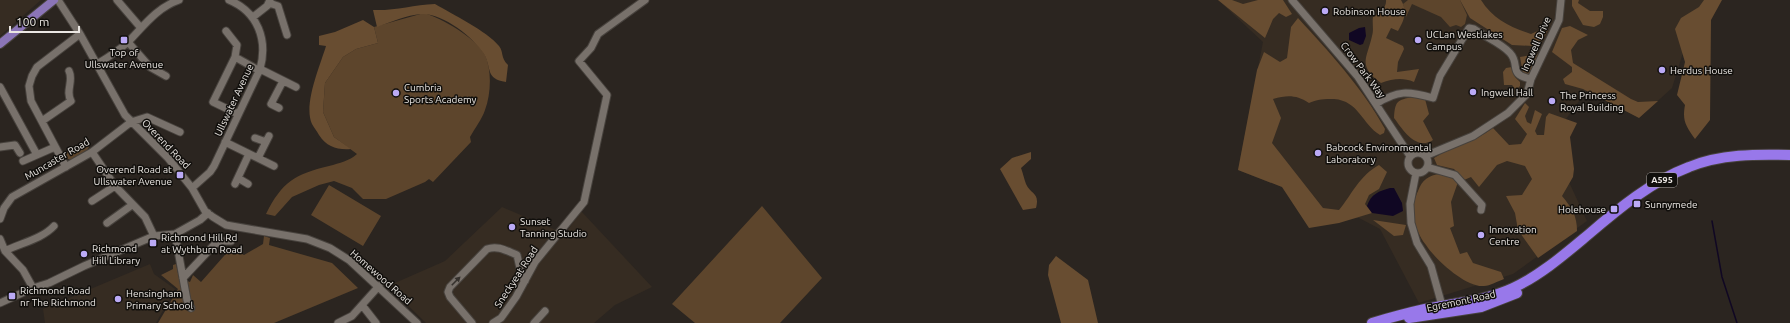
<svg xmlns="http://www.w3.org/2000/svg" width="1790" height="323" viewBox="0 0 1790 323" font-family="Ubuntu,sans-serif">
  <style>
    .built { fill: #362c22 }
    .green { fill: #5d452c }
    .forest { fill: #684d31 }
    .water { fill: #100723 }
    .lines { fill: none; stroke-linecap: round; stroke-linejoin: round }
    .stream { stroke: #100723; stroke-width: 1.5 }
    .minor-casing { stroke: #47423d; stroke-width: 9 }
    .major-casing { stroke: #47423d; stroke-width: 10 }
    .highway-casing { stroke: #47423d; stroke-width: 12 }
    .minor { stroke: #78716b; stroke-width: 7 }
    .major { stroke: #8b75b7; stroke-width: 8 }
    .highway { stroke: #9878ea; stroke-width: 10 }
    .oneway { fill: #35312d }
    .poi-dot { fill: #bbaaf6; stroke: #110f0c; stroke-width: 1.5 }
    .labels { text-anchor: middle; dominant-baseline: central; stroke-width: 3; stroke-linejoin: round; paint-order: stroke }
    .shield { fill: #110f0c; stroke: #aaa6a2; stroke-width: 1 }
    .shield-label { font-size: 9px; font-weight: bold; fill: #ebe7e3 }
    .poi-label { font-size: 10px; fill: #ebe7e3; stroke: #110f0c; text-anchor: start }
    .street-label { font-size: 10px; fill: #ebe7e3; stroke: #110f0c }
  </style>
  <rect width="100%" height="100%" fill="#2b2520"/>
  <path class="built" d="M 0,0 L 41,0 L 0,36 Z
    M 1218,0 L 1714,0 L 1686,43 L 1672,88 L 1639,118 L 1587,90 L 1550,141 L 1587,221 L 1513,274 L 1419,303 L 1380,229 L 1359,218 L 1308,222 L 1282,187 L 1238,170 L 1263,42 Z
    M 502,207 L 565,234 L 581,211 L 652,287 L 615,305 L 594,323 L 426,323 L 388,286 L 445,261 Z
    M 150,264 L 154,274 L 175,289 L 156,323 L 45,323 L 43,309 Z"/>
  <path class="green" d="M 1408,0 L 1460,0 L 1467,15 L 1465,24 L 1461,27 L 1456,25 L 1450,27 L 1441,17 L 1412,4 L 1406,17 L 1403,4 Z
    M 424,13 C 443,19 475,37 485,55 C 492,70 491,94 485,110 C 482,119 475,128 470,137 L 471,142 L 433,182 L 429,179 L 425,182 L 386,199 L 363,199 L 352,188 L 334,181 L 319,185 L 292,197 L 275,216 L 266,214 C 282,182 295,174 329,166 C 340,163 349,161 357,154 L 334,137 L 323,112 L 325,83 L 343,57 L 356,49 L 378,43 L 374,27 Z
    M 86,145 L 89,147 L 87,150 L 72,160 L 64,158 L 62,153 Z
    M 329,185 L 381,216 L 363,246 L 311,215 Z
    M 762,206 L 822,278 L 780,323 L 695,323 L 672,304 Z
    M 264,236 L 270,238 L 269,245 L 332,263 L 358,288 L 274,323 L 158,323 L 178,289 L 161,275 L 173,269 L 173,265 L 176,264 L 179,278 L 190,282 L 193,275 L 201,282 L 231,248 L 244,255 L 263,244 Z"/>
  <path class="forest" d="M 1218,0 L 1232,0 L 1243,4 L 1258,0 L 1283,0 L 1292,14 L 1286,17 L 1279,13 L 1273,19 L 1265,38 Z
    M 1386,0 L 1401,0 C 1408,12 1404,20 1398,31 L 1391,28 L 1386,38 L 1403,46 L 1404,49 L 1398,62 L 1397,72 L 1419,69 L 1414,82 C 1402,77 1393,79 1381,83 C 1357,65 1367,59 1372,36 C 1374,30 1372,23 1373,17 C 1379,13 1387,8 1386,0 Z
    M 1460,0 L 1481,0 C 1493,19 1510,27 1531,34 L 1542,29 L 1548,30 L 1542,41 L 1534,46 L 1512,45 L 1470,18 Z
    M 1572,0 L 1579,0 L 1578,3 L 1590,11 L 1603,11 L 1603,17 L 1600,24 L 1594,27 L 1583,25 L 1572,6 Z
    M 1704,0 L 1722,0 L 1711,20 L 1710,120 L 1695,139 C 1686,126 1682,121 1685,105 L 1677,95 L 1685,62 L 1675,29 L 1681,18 L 1699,7 Z
    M 435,4 C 452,14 487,31 499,46 C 504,52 500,57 508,65 L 506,82 C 485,79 492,68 484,54 C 473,37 443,13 421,14 C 407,15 391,22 377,27 L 373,10 C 394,11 413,5 435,4 Z
    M 1298,18 C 1329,52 1362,87 1385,129 L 1384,133 L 1380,135 C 1362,124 1359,101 1334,99 C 1324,99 1318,99 1309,103 C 1296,95 1288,95 1273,99 L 1281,118 L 1272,143 L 1323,208 L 1339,210 C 1352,194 1360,175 1379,165 L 1387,172 L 1379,189 L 1369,195 L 1365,204 L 1372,213 L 1339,223 L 1309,228 L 1282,187 L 1238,170 L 1257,70 L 1264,52 L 1280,62 L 1287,58 L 1291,27 Z
    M 363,20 L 374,27 L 378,43 L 356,49 L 343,57 L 325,83 L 323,112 L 334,137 L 351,149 C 337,150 327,147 319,135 C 317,131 314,128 312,124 C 303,105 320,66 326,46 L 319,45 L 319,36 L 335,32 Z
    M 1570,26 L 1588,35 L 1578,40 L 1571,50 L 1573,63 L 1631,99 L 1638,102 L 1658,101 L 1639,118 L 1583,89 L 1565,84 L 1563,79 L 1572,72 L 1572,67 L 1552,52 L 1562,28 Z
    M 1538,54 L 1530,74 L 1523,74 L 1520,57 Z
    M 1512,67 L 1515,77 L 1520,82 L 1520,86 L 1516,90 L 1512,85 L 1504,85 L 1503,72 L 1506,68 Z
    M 1413,97 L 1425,99 L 1429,114 L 1423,121 L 1433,140 C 1416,151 1403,130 1394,118 C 1395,101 1397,100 1413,97 Z
    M 1525,103 L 1529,107 L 1525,116 L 1527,122 L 1531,124 L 1535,110 L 1542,114 L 1535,131 L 1537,135 L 1544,135 L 1546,117 L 1549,113 L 1577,123 L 1570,137 L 1574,169 L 1573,177 L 1562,196 C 1572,208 1577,216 1577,231 L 1538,258 L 1518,230 L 1515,213 L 1506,196 L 1522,195 L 1532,179 L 1525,166 L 1507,161 L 1497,165 L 1479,187 L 1471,177 L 1464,180 L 1454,169 L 1437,165 L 1434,158 C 1453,146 1475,142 1493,128 L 1509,145 L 1521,144 L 1527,134 L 1515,119 Z
    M 1031,152 L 1031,159 L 1021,168 C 1023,173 1024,179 1026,184 C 1031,195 1040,192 1036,208 L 1023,210 L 1000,169 L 1012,158 Z
    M 1440,174 L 1452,177 L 1458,182 L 1451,202 L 1454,226 L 1450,228 L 1460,254 L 1467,252 L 1473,263 L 1501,272 L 1504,279 C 1498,281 1490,286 1484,286 C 1466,288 1435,259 1426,245 C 1419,237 1415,225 1413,214 C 1412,207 1415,198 1418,191 C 1422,180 1429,175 1440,174 Z
    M 1373,220 L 1406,225 L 1403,235 L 1394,236 Z
    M 1056,256 L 1088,280 L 1098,323 L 1061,323 L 1048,275 L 1049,265 Z"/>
  <path class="water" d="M 1365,27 L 1366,36 L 1363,44 L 1360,45 L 1349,40 L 1349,33 L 1359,28 Z
    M 1390,188 L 1394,188 L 1402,203 L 1403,211 L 1393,216 L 1372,213 L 1367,206 C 1371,194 1379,191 1390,188 Z"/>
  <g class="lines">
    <path class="stream" d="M 1712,221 L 1722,277 L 1737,323"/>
    <defs>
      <path id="minor" d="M 58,0 L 80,34 L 125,115 L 168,158 L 192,188 L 205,211 L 213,217 L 226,225 L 307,239 L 330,248 L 349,260 L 417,323
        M 117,0 L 141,28
        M 1292,0 L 1358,77 L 1410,156
        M 269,3 L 278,6 L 287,35
        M 253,17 L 267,6 L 270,0
        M 226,31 L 237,45 L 235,57
        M 128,42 L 150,67 L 166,76
        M 97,64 C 107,58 118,51 127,43 C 143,27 156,8 179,0
        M 260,69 L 296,87
        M 0,87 L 36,153
        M 1376,104 C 1398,90 1408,91 1433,98 L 1440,76 L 1469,28 L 1474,29 C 1485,37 1501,43 1510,53 C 1521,65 1507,74 1531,79
        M 279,108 L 271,104 L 283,81
        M 238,114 L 213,102 L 235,57 L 260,71
        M 42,121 L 71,101 C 65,91 74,81 69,71
        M 255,138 L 266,142
        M 225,142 L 274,166
        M 0,147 L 15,145 L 20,153
        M 92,152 L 115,186 L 145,217 L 154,236
        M1408 163a10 10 0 1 1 20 0a10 10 0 1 1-20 0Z
        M 1425,156 L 1473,136 L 1508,113 L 1527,94 L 1531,79 L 1559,20 L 1561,0
        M 258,158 L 269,136
        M 23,161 L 55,147
        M 66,167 L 31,101 L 29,86 L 32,76 L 37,67 L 80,34
        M 1427,167 L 1455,175 L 1482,205 L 1481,210
        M 1416,173 L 1410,204 L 1411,223 L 1417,243 L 1431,266 L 1443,309
        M 238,178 L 248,184
        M 235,184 L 249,154
        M 192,188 L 210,172 L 214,166 L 260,69 C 268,40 258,12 229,0
        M 92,201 L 115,186
        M 0,219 L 4,208 L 12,197 L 92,152 L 131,122 L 147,117 L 180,132
        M 107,223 L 132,205
        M 175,234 L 187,300 L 191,308
        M 0,239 L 5,251 L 23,270 L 33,288
        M 5,251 C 21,243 42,239 54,226
        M 183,278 L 215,244 L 222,241 L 231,241
        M 0,303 L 33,288 L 49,283 L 84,266 L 154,236 L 175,234 L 200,220 L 208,213
        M 362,305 L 376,323
        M 338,323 L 352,316 L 379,286
        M 472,323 L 450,297 L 448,292 L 450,287 L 487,249 C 498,245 507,251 517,255 L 522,277 L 525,281
        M 493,323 L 501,318 L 516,297 L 535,262 L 584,202 L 607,95 L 579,61 L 591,48 L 598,34 L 645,0
        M 534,323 L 545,311"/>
      <path id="major" d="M 0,44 L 54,0"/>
      <path id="highway" d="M 1409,318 L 1481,307 L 1517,293
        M 1372,323 C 1389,318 1407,313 1425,309 C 1454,303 1485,301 1513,288 C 1541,275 1565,254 1589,234 C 1618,209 1652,181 1689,167 C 1720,154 1757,154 1790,155"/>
    </defs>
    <use href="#minor" class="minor-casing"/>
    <use href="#major" class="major-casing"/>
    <use href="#highway" class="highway-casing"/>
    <use href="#minor" class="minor"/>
    <use href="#major" class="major"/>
    <use href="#highway" class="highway"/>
  </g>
  <defs><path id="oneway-solid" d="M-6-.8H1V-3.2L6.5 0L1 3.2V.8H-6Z"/></defs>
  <use class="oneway" href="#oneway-solid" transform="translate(456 281) rotate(-45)"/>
  <g class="poi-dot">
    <circle cx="1325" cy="11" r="4"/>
    <rect x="120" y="36" width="8" height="8" rx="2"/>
    <circle cx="1418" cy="40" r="4"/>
    <circle cx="1662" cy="70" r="4"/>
    <circle cx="1473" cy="92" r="4"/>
    <circle cx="396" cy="93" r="4"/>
    <circle cx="1552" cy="101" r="4"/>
    <circle cx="1318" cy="153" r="4"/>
    <rect x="176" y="171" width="8" height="8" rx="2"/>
    <rect x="1633" y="200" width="8" height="8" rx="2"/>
    <rect x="1610" y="205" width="8" height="8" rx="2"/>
    <circle cx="512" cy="227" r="4"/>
    <circle cx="1481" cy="235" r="4"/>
    <rect x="149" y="239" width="8" height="8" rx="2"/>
    <circle cx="84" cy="254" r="4"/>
    <rect x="8" y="292" width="8" height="8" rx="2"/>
    <circle cx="118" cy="299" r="4"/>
  </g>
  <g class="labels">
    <rect class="shield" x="1647" y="173" width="30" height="14" rx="3"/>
    <g class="shield-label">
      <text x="1662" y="180">A595</text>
    </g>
    <g class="poi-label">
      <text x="1333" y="11">Robinson House</text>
      <text x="1426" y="34">UCLan Westlakes<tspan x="1426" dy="12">Campus</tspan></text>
      <text x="124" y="52" text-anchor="middle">Top of<tspan x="124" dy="12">Ullswater Avenue</tspan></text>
      <text x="1670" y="70">Herdus House</text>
      <text x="404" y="87">Cumbria<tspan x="404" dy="12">Sports Academy</tspan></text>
      <text x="1481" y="92">Ingwell Hall</text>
      <text x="1560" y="95">The Princess<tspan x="1560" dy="12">Royal Building</tspan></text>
      <text x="1326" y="147">Babcock Environmental<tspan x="1326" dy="12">Laboratory</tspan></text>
      <text x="172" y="169" text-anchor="end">Overend Road at<tspan x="172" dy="12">Ullswater Avenue</tspan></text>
      <text x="1645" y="204">Sunnymede</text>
      <text x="1606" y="209" text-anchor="end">Holehouse</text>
      <text x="520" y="221">Sunset<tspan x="520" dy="12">Tanning Studio</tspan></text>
      <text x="1489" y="229">Innovation<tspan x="1489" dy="12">Centre</tspan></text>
      <text x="161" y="237">Richmond Hill Rd<tspan x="161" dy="12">at Wythburn Road</tspan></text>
      <text x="92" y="248">Richmond<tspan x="92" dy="12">Hill Library</tspan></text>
      <text x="20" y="290">Richmond Road<tspan x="20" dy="12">nr The Richmond</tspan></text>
      <text x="126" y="293">Hensingham<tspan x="126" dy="12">Primary School</tspan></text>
    </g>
    <g class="street-label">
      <text transform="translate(1536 44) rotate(-66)">Ingwell Drive</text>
      <text transform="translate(1363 70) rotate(53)">Crow Park Way</text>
      <text transform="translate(234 100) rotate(-65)">Ullswater Avenue</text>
      <text transform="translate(166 144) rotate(46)">Overend Road</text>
      <text transform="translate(57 159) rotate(-30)">Muncaster Road</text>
      <text transform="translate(381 277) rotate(41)">Homewood Road</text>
      <text transform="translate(516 277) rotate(-57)">Sneckyeat Road</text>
      <text transform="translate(1461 301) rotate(-12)">Egremont Road</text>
    </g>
  </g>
  <path d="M10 26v6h69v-6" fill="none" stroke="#ebe7e3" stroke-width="2"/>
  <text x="16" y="26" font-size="12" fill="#ebe7e3" stroke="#110f0c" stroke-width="3" paint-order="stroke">100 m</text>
</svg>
